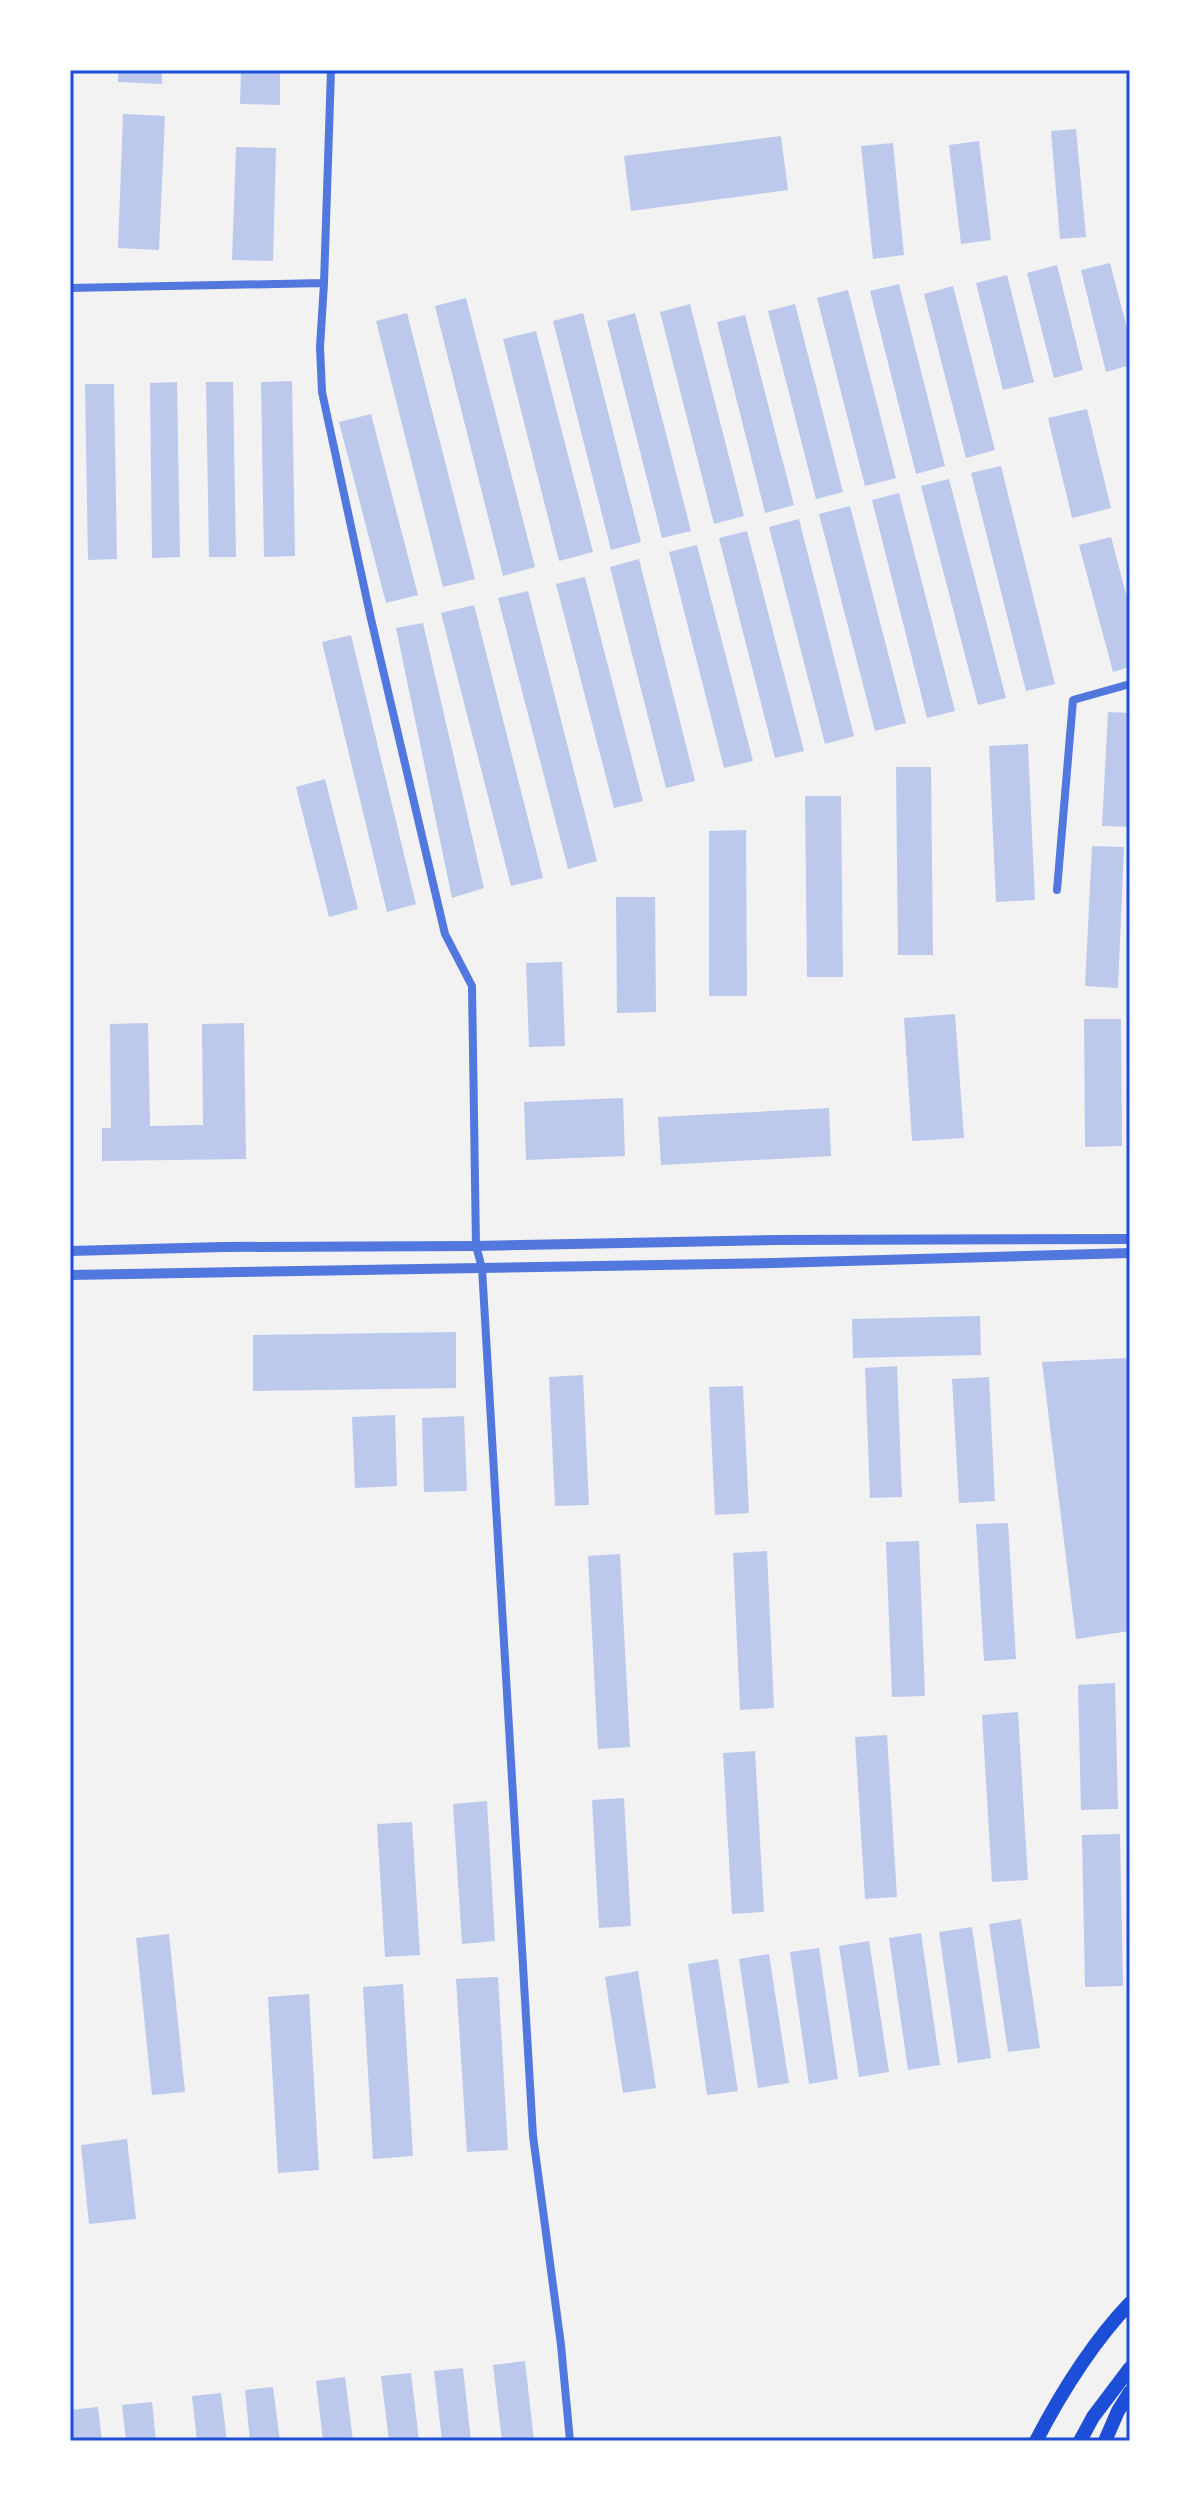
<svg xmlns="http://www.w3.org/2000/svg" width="1200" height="2511" viewBox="0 0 1200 2511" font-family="'PT Sans',sans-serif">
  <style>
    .building { fill: #bdc9ec }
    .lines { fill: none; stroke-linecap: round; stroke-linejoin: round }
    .minor { stroke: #5277de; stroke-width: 8 }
    .tertiary { stroke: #5277de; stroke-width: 10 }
    .trunk { stroke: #1d4ed8; stroke-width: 14 }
    .neatline { fill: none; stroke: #1d4ed8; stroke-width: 3 }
  </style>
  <rect width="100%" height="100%" fill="#f2f2f2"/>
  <path class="building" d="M 118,70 L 162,70 L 162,84 L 118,82 Z
    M 241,70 L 280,70 L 280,105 L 240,104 Z
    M 123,114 L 165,116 L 159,250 L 118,248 Z
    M 1076,129 L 1086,237 L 1060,239 L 1051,131 Z
    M 781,136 L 788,190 L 631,211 L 624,156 Z
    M 979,141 L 991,240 L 961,244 L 949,145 Z
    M 893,143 L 904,255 L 873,259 L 861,146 Z
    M 236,147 L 276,148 L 273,261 L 232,260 Z
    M 1110,263 L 1130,340 L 1130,365 L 1106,372 L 1081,270 Z
    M 1057,265 L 1083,370 L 1054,378 L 1027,273 Z
    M 1007,275 L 1034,382 L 1003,390 L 976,283 Z
    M 899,284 L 945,466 L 916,474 L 870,291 Z
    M 953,286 L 995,450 L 966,458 L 924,294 Z
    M 848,290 L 896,478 L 865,486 L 817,298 Z
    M 466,298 L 535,567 L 503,576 L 435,306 Z
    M 690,304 L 744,516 L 714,524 L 660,312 Z
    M 795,304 L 843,492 L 816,499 L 768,311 Z
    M 407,313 L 475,579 L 443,587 L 376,321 Z
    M 583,313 L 641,542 L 611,550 L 553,321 Z
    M 635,313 L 691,531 L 662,538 L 607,321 Z
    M 745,315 L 794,505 L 765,513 L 717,322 Z
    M 536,331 L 593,552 L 559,561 L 503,339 Z
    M 292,381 L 295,556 L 264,557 L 261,382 Z
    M 177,382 L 180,557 L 152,558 L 150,383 Z
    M 206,382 L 233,382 L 236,557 L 209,557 Z
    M 85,384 L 114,384 L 117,559 L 88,560 Z
    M 1087,409 L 1111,508 L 1072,518 L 1048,418 Z
    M 371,414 L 418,595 L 386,603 L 339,422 Z
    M 1001,466 L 1055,684 L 1026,691 L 971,473 Z
    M 949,479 L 1006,698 L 978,705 L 921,486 Z
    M 899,493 L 955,711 L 927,718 L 872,500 Z
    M 850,506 L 906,723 L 875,731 L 819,514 Z
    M 799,519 L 854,736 L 825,744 L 769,527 Z
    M 747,531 L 804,751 L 775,758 L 719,538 Z
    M 1111,537 L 1130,609 L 1130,667 L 1113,672 L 1079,545 Z
    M 697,545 L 753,761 L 724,768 L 669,552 Z
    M 639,559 L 695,781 L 666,788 L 610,567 Z
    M 585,577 L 643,801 L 614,808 L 556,584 Z
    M 528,591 L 597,861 L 568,869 L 498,598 Z
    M 474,605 L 543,878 L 511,886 L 441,613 Z
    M 423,623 L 484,888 L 452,898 L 396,628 Z
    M 351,635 L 416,904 L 387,912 L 322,642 Z
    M 1108,712 L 1130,713 L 1130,827 L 1102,826 Z
    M 1028,744 L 1035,900 L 996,902 L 989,746 Z
    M 896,767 L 931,767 L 933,955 L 898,955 Z
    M 325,779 L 358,909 L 329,917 L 296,787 Z
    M 805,796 L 841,796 L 843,977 L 807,977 Z
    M 746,830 L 747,996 L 709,996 L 709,831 Z
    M 1092,846 L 1124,847 L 1118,988 L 1085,986 Z
    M 616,897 L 655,897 L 656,1012 L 617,1013 Z
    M 562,962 L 565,1046 L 529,1047 L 526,963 Z
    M 955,1014 L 964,1138 L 912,1141 L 904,1018 Z
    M 1084,1019 L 1121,1019 L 1122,1146 L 1085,1147 Z
    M 148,1023 L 150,1126 L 203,1125 L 202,1024 L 244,1023 L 246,1159 L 102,1161 L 102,1128 L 111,1128 L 110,1024 Z
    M 623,1098 L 625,1156 L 526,1160 L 524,1102 Z
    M 829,1108 L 831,1156 L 661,1165 L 658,1117 Z
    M 980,1316 L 981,1355 L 853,1358 L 852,1319 Z
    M 456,1332 L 456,1388 L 253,1391 L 253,1335 Z
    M 1130,1358 L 1130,1631 L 1076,1639 L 1042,1362 Z
    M 897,1366 L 902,1497 L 870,1498 L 865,1368 Z
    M 583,1375 L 589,1505 L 555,1506 L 549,1377 Z
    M 989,1377 L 995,1501 L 959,1503 L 952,1379 Z
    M 743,1386 L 749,1513 L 715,1515 L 709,1387 Z
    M 395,1415 L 397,1486 L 355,1488 L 352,1417 Z
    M 464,1416 L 467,1491 L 424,1492 L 422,1418 Z
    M 1008,1523 L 1016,1659 L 984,1661 L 976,1524 Z
    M 919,1541 L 925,1696 L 892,1697 L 886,1542 Z
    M 767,1551 L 774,1708 L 740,1710 L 733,1553 Z
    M 620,1554 L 630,1747 L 598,1749 L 588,1556 Z
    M 1115,1683 L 1118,1809 L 1081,1810 L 1078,1685 Z
    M 1018,1712 L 1028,1880 L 992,1882 L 982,1715 Z
    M 887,1735 L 897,1897 L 865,1899 L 855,1737 Z
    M 755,1751 L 764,1912 L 732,1914 L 723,1753 Z
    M 624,1798 L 631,1926 L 599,1928 L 592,1800 Z
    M 487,1801 L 495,1941 L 462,1944 L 453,1804 Z
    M 412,1822 L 420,1955 L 385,1957 L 377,1824 Z
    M 1120,1834 L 1123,1986 L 1085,1987 L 1082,1835 Z
    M 1021,1919 L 1040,2048 L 1008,2052 L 989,1924 Z
    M 972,1927 L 991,2058 L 958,2063 L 939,1932 Z
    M 921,1933 L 940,2065 L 908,2070 L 889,1938 Z
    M 169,1934 L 185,2092 L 152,2095 L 136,1938 Z
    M 869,1941 L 889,2072 L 859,2077 L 839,1946 Z
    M 819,1948 L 838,2079 L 809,2084 L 790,1952 Z
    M 769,1954 L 789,2083 L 758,2088 L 739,1959 Z
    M 718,1959 L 738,2091 L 707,2095 L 688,1964 Z
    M 638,1971 L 656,2088 L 623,2093 L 605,1977 Z
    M 498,1977 L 508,2150 L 467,2152 L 456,1979 Z
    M 403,1984 L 413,2156 L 373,2159 L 363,1987 Z
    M 309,1994 L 319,2170 L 278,2173 L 268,1997 Z
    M 127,2139 L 136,2219 L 89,2224 L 81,2145 Z
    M 525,2361 L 534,2441 L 502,2441 L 493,2365 Z
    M 463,2368 L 471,2441 L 442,2441 L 434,2371 Z
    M 411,2373 L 419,2441 L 389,2441 L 381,2376 Z
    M 345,2377 L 353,2441 L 323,2441 L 316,2381 Z
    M 273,2387 L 280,2441 L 250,2441 L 245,2390 Z
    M 221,2393 L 227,2441 L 197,2441 L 192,2396 Z
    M 152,2402 L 156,2441 L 126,2441 L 122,2405 Z
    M 98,2407 L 102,2441 L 72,2441 L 70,2410 Z"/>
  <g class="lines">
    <path class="minor" d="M 324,283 L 320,347 L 322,392 L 371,619 L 445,934 L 472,986 L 476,1246 L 482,1268 L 533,2136 L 561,2345 L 570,2441
      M 70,288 L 324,283 L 331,70
      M 1057,890 L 1073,700 L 1130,684"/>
    <path class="tertiary" d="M 70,1251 L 223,1247 L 476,1246 L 779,1240 L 1130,1239
      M 70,1275 L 774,1263 L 1130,1253"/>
    <path class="trunk" d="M 1036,2441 C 1062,2391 1091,2344 1130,2303
      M 1080,2441 L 1093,2417 L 1130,2368
      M 1105,2441 L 1118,2411 L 1130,2392"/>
  </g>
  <rect width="1200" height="2511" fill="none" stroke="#ffffff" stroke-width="144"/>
  <rect x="72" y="72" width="1056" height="2367" class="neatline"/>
</svg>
